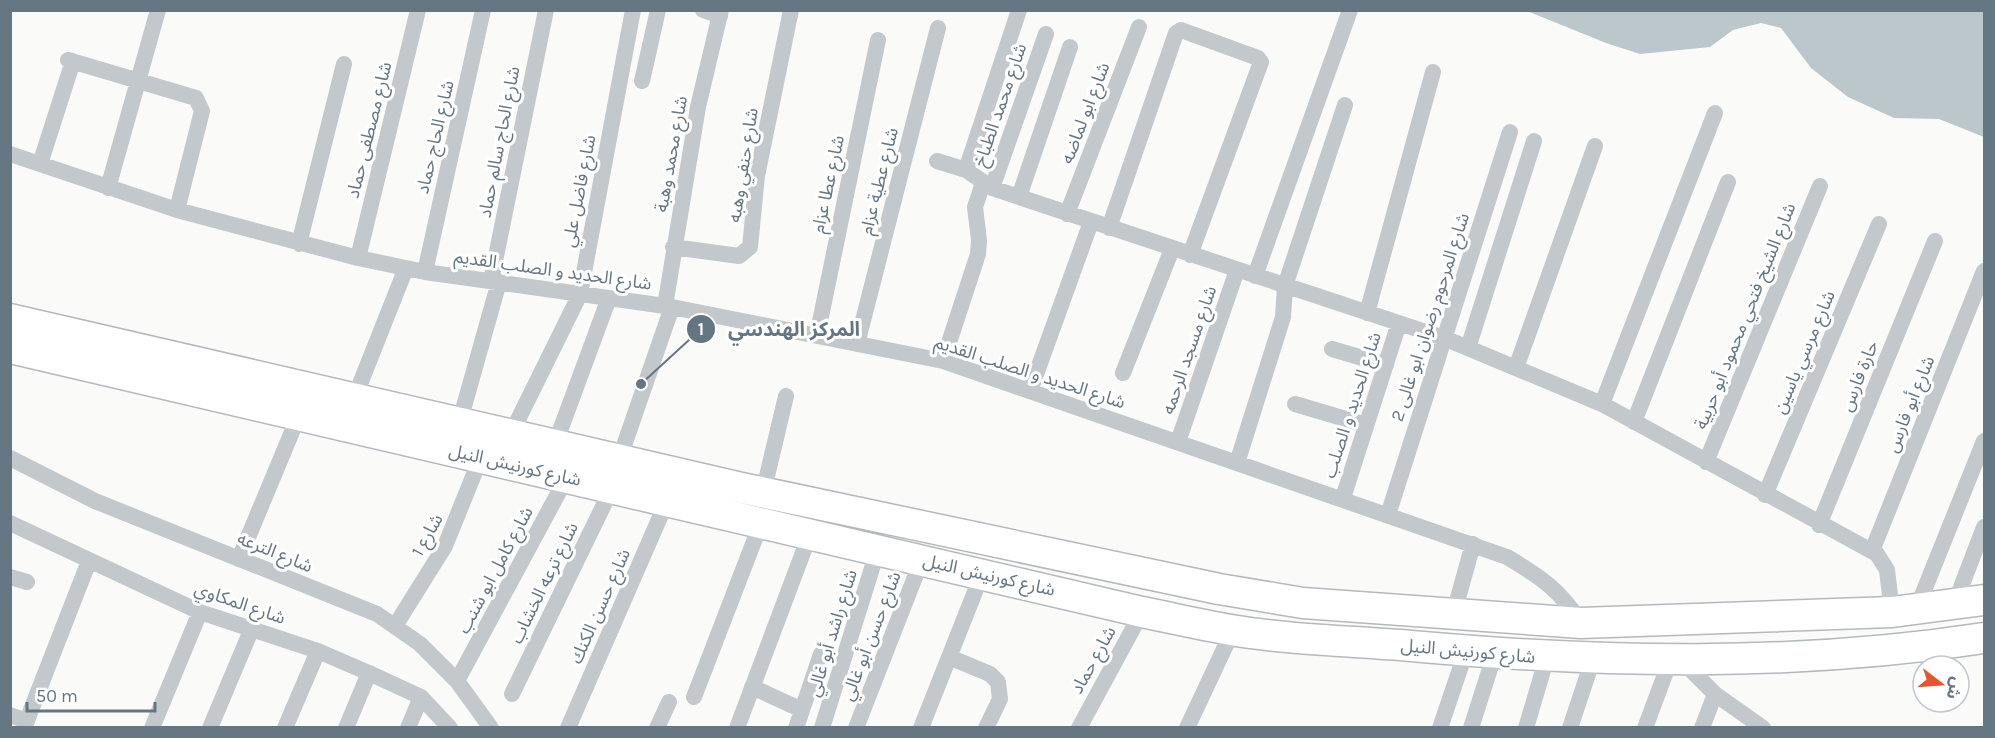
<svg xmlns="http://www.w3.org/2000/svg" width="1995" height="738" viewBox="0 0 1995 738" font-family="Karla,'Noto Sans Arabic',sans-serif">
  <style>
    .water { fill: #bbc7cb }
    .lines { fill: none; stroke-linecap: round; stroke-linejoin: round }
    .highway-casing { stroke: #b4b9bd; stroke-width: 33 }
    .street { stroke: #c3c8cc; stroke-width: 16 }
    .highway { stroke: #fff; stroke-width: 30 }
    .labels { text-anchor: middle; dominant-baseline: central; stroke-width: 6; stroke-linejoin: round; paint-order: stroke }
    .street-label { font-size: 18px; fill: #657683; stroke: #fff }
    .leader { fill: none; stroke: #657683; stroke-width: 2 }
    .callout-dot { fill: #657683; stroke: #fff; stroke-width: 2 }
    .mark-label { font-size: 18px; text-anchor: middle; font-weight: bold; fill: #fff }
    .callout-label { font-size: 20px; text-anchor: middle; font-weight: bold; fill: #657683; stroke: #fff; stroke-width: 6; stroke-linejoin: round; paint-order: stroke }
  </style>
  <rect width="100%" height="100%" fill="#fafaf8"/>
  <path class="water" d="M 1527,11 L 1984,11 L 1984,137 L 1939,119 L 1894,118 L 1848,97 L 1811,68 L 1781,28 L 1761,23 L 1733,30 L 1710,47 L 1640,54 L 1606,43 Z"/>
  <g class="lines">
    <defs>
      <path id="highway" d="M 10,319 L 742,488 L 1219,589 L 1303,603 L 1581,623 L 1892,612 L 1984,600
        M 10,348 L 1142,612 C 1172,618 1201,625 1231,630 C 1290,640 1352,641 1411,646 C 1603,663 1794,667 1984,638"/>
    </defs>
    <use href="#highway" class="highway-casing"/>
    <path class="street" d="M 703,10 L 720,16
      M 68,60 L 196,98 L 202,111 L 177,210
      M 642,81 L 658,10
      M 10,154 L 177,210 L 358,258 L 425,272 L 672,307 L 943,361 L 1507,557 C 1541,577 1560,590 1581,623
      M 937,161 L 966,170 L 992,188 L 1444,338 L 1602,404 L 1877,554 L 1887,570 L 1892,612
      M 40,164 L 73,61
      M 966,170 L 1019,10
      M 108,188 L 158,10
      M 992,188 L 1046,34
      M 1019,197 L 1070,47
      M 1067,214 L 1139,27
      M 1109,228 L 1176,33 L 1181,30 L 1258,58 L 1261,62 L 1190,255
      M 299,244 L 344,64
      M 673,247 L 739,256 L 750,247 L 757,176 L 791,10
      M 358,258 L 418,10
      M 425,272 L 483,10
      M 1255,276 L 1350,10
      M 491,281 L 546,10
      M 665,306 L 698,107 L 721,10
      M 1367,313 L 1433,72
      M 817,336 L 878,40
      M 857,344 L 938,28
      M 1468,348 L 1534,141
      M 1332,349 L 1386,365
      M 943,361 L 978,254 L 979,240 L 975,207 L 983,183
      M 1516,368 L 1595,146
      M 1123,373 L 1172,249
      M 1030,391 L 1091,222
      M 354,399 L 406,268
      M 1295,404 L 1366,425
      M 1602,404 L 1715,113
      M 1634,422 L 1728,182
      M 459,424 L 499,282
      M 510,436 L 580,294 L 633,10
      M 1178,442 L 1237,270
      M 554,447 L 609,298
      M 10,458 L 95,501 L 377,614 L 420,644 L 457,681 L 491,728
      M 619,460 L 672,307
      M 1706,462 L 1820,186
      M 1237,463 L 1283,317 L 1285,286 L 1345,105
      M 763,493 L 786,396
      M 1765,495 L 1879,224
      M 1343,498 L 1399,323
      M 1388,515 L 1510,132
      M 10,523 L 200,612 L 318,651 L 369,673 L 421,697 L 450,728
      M 1819,525 L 1935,241
      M 1872,551 L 1984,271
      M 239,559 L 299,415
      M 10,577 L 27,582
      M 1955,603 L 1984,527
      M 1917,608 L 1984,441
      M 1453,616 L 1473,544
      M 395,626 L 445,546 L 481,457
      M 949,657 L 990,674 L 998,682 L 1000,699 L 986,728
      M 1682,661 L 1715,694 L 1763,728
      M 457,681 L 567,477
      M 752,687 L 802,710
      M 512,694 L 612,488
      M 694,697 L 761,523
      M 10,715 L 27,721
      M 24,728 L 89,561
      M 152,728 L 200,612
      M 210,728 L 252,628
      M 285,728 L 318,651
      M 346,728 L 369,673
      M 408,728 L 421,697
      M 568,728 L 667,501
      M 657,728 L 669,702
      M 737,728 L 810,534
      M 796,728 L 821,654
      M 822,728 L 878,549
      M 856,728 L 922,559
      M 921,728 L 982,574
      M 1079,728 L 1142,612
      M 1187,728 L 1233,630
      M 1440,728 L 1466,651
      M 1471,728 L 1495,653
      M 1526,728 L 1547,657
      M 1570,728 L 1593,659
      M 1645,728 L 1670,661
      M 1702,728 L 1715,694"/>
    <use href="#highway" class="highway"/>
  </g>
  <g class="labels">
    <g class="street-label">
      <text transform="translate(1000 105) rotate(-71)">شارع محمد الطباخ</text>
      <text transform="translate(1085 113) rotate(-69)">شارع ابو لماضه</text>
      <text transform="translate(369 130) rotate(-76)">شارع مصطفى حماد</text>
      <text transform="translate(435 137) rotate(-77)">شارع الحاج حماد</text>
      <text transform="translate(499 142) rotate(-79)">شارع الحاج سالم حماد</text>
      <text transform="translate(671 154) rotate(-80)">شارع محمد وهبة</text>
      <text transform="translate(743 165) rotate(-81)">شارع حنفي وهبه</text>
      <text transform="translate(879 181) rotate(-76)">شارع عطية عزام</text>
      <text transform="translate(828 184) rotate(-78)">شارع عطا عزام</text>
      <text transform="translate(579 191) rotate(-79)">شارع فاضل علي</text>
      <text transform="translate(553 270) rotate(8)">شارع الحديد و الصلب القديم</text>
      <text transform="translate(1745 316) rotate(-68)">شارع الشيخ فتحي محمود أبو حربية</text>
      <text transform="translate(1430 317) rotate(-72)">شارع المرحوم رضوان ابو غالى 2</text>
      <text transform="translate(1189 350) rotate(-71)">شارع مسجد الرحمه</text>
      <text transform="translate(1804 352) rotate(-67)">شارع مرسي ياسين</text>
      <text transform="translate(1030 372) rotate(18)">شارع الحديد و الصلب القديم</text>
      <text transform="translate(1859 376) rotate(-68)">حارة فارس</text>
      <text transform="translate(1910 404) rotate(-68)">شارع أبو فارس</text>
      <text transform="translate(1352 405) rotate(-72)">شارع الحديد و الصلب</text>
      <text transform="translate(515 465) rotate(13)">شارع كورنيش النيل</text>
      <text transform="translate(427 535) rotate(-61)">شارع 1</text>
      <text transform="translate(275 552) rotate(22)">شارع الترعه</text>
      <text transform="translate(495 570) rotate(-62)">شارع كامل ابو شنب</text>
      <text transform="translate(989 575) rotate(13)">شارع كورنيش النيل</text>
      <text transform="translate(544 583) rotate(-64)">شارع ترعه الخشاب</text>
      <text transform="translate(240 603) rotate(19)">شارع المكاوي</text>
      <text transform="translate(600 606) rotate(-66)">شارع حسن الكنك</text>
      <text transform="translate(832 633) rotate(-73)">شارع راشد أبو غالي</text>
      <text transform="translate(871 636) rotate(-69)">شارع حسن أبو غالي</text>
      <text transform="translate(1468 651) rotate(5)">شارع كورنيش النيل</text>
      <text transform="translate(1093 660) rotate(-61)">شارع حماد</text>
    </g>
  </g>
  <path class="leader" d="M641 384L701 329"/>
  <g class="callout-dot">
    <circle cx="641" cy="384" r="6"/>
    <circle cx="701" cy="329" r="15"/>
  </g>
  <g class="mark-label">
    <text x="701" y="335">1</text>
  </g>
  <g class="callout-label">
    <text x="794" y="336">المركز الهندسي</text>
  </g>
  <rect width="1995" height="738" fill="none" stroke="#657683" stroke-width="24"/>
  <g transform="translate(1941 684) rotate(107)"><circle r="28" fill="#ffffff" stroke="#c1c8cd" stroke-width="1.5"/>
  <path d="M0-4.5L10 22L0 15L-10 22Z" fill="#e4572e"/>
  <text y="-9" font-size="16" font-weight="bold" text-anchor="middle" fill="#657683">ش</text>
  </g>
  <path d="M27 702v9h128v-9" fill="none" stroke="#657683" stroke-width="3"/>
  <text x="36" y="702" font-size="18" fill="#657683" stroke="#ffffff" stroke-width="4.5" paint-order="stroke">50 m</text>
</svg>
